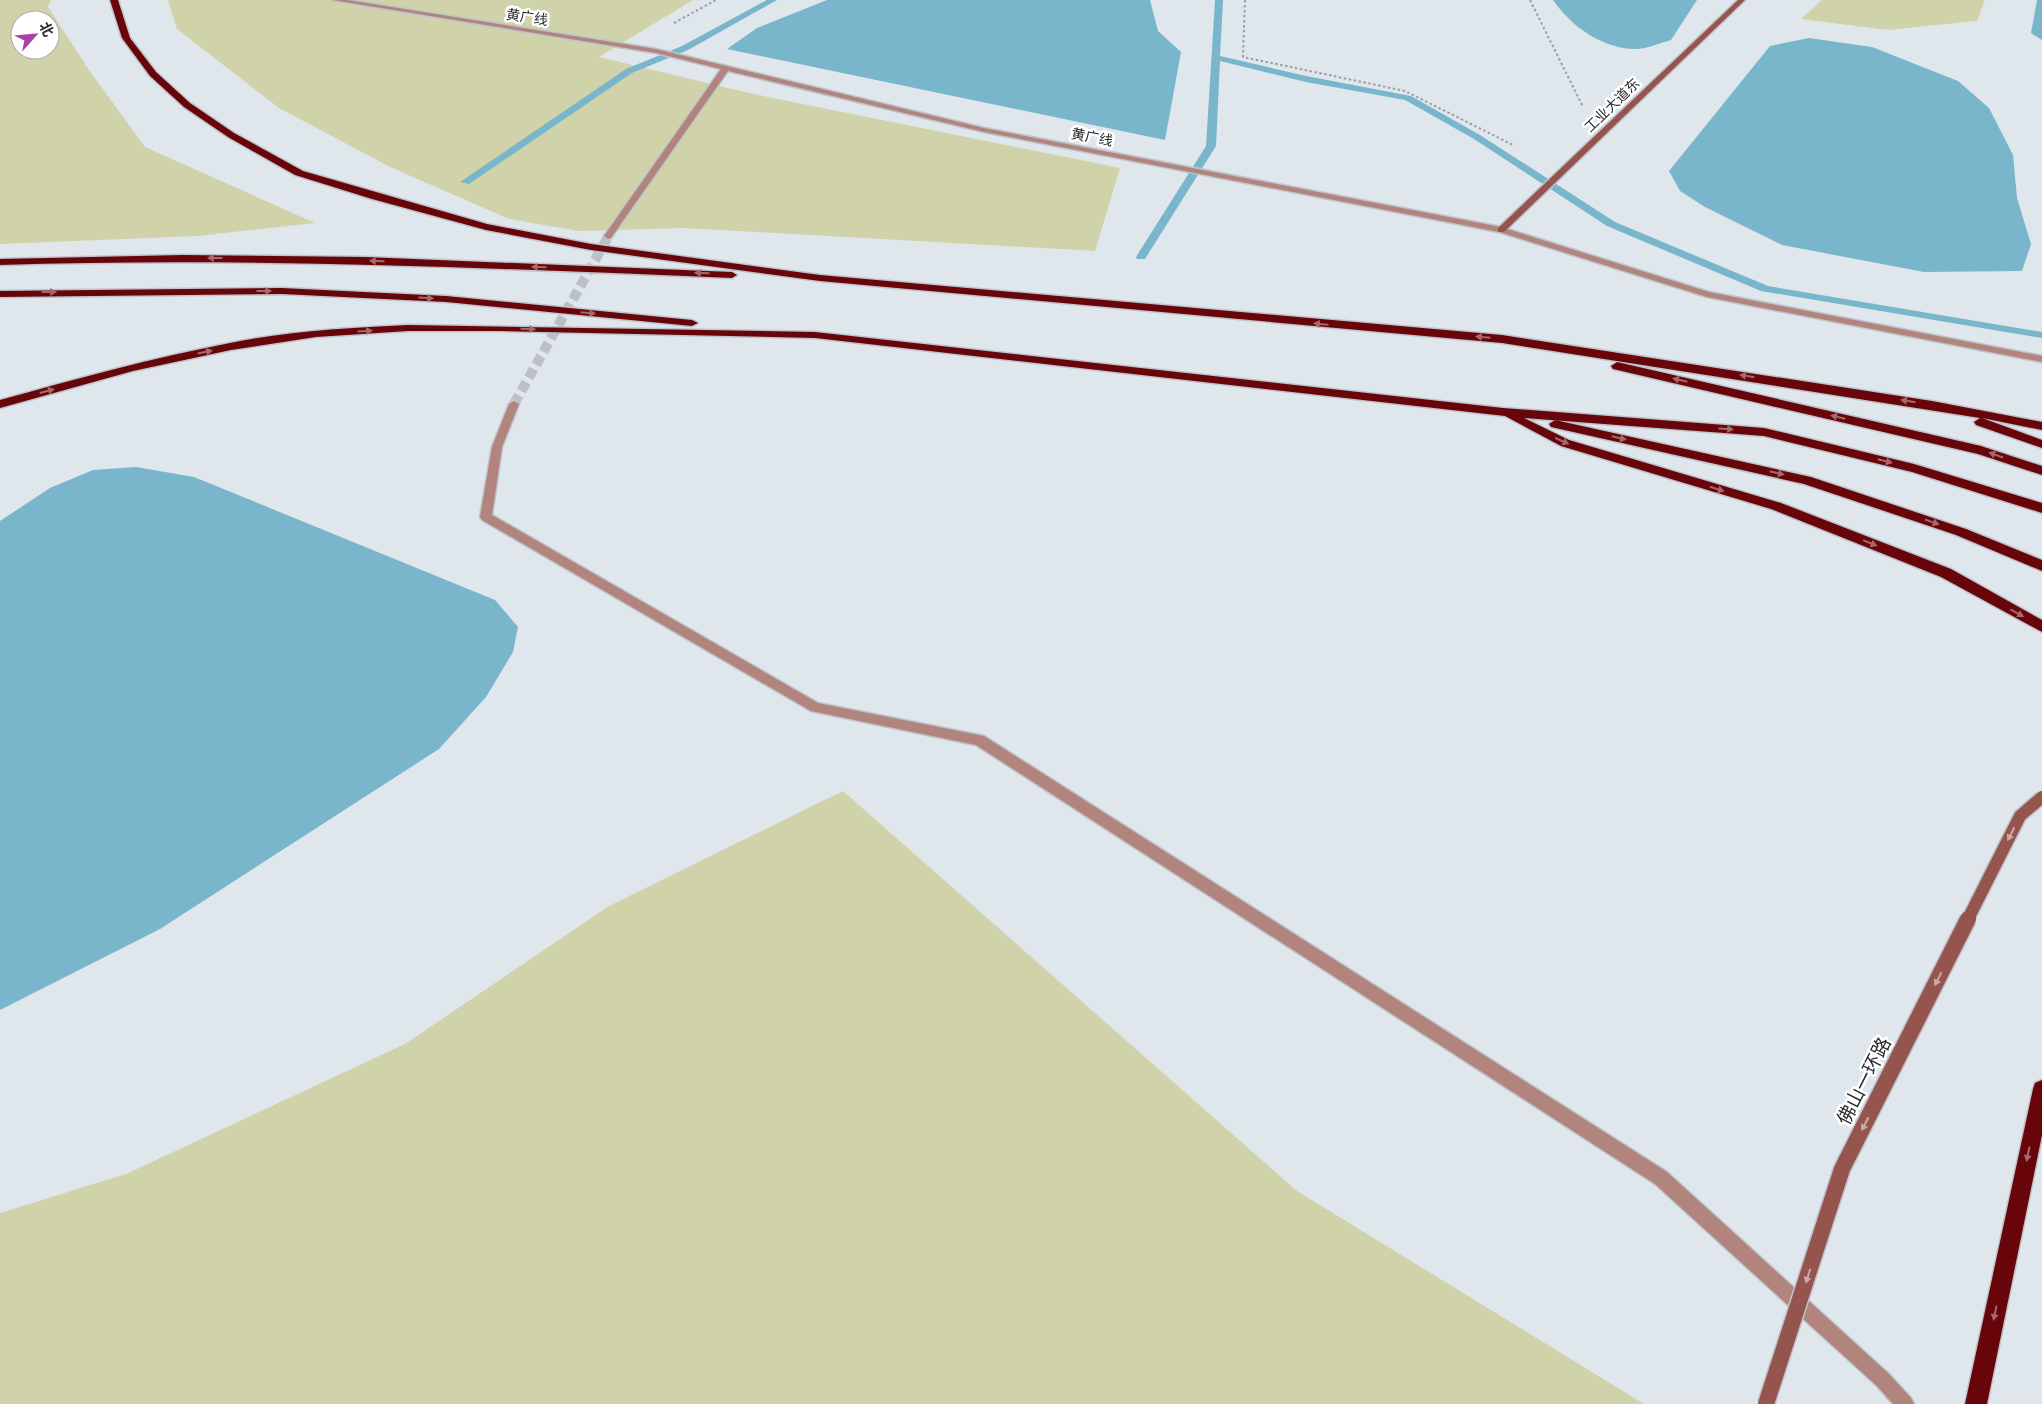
<svg xmlns="http://www.w3.org/2000/svg" width="2042" height="1404" viewBox="0 0 2042 1404" font-family="Roboto,'Noto Sans SC',sans-serif">
  <style>
    .green { fill: #d0d3aa; fill-rule: evenodd }
    .water { fill: #79b6cb }
    .lines { fill: none; stroke-linecap: round; stroke-linejoin: round }
    .stream { fill: #79b6cb; fill-rule: evenodd }
    .street-tunnel-far1 { stroke: #bac0c6; stroke-width: 8; stroke-dasharray: 8 4; stroke-linecap: butt }
    .street-tunnel { stroke: #bac0c6; stroke-width: 10; stroke-dasharray: 10 5; stroke-linecap: butt }
    .street-casing { stroke: #bec4ca; stroke-width: 3 }
    .secondary-casing { stroke: #bec4ca; stroke-width: 3 }
    .highway-casing { stroke: #bec4ca; stroke-width: 3 }
    .path { stroke: #999ea3; stroke-width: 2; stroke-dasharray: 2.5 2.5; stroke-linecap: butt }
    .street { fill: #b2847e; fill-rule: evenodd }
    .secondary { fill: #95544d; fill-rule: evenodd }
    .highway { fill: #68050b; fill-rule: evenodd }
    .secondary-bridge-far1-casing { stroke: #bec4ca; stroke-width: 15; stroke-linecap: butt }
    .secondary-bridge-casing { stroke: #bec4ca; stroke-width: 19; stroke-linecap: butt }
    .secondary-bridge-far1 { stroke: #95544d; stroke-width: 12 }
    .secondary-bridge { stroke: #95544d; stroke-width: 16 }
    .oneway { fill: #a4696d }
    .oneway2 { fill: #caaaa6 }
    .labels { text-anchor: middle; dominant-baseline: central; stroke-width: 5; stroke-linejoin: round; paint-order: stroke }
    .far-street-label { font-size: 14px; fill: #282a2d; stroke: #fff }
    .near-street-label { font-size: 19px; fill: #282a2d; stroke: #fff }
  </style>
  <rect width="100%" height="100%" fill="#dfe6ec"/>
  <path class="green" d="M 0,0 L 51,0 L 48,7 L 89,70 L 145,147 L 315,223 L 198,236 L 0,244 ZM 20,20 L 50,20 L 50,50 L 20,50 Z
    M 168,0 L 693,0 L 599,57 L 749,93 L 1120,168 L 1095,251 L 684,228 L 579,231 L 509,219 L 390,167 L 279,108 L 177,29 Z
    M 1822,0 L 1985,0 L 1977,21 L 1888,30 L 1801,19 Z
    M 843,791 L 1297,1191 L 1644,1404 L 0,1404 L 0,1213 L 126,1174 L 405,1044 L 609,906 Z"/>
  <path class="water" d="M 827,0 L 1150,0 L 1158,31 L 1181,52 L 1165,140 L 727,49 L 757,28 Z
    M 1553,0 L 1697,0 L 1671,40 C 1660,43 1645,50 1633,49 C 1600,47 1571,26 1553,0 Z
    M 2037,0 L 2042,0 L 2042,40 L 2031,33 Z
    M 1809,38 L 1872,47 L 1958,81 L 1989,108 L 2013,155 L 2017,198 L 2031,244 L 2022,271 L 1924,272 L 1782,245 L 1705,207 L 1680,191 L 1669,171 L 1770,46 Z
    M 136,467 L 194,477 L 495,600 L 518,627 L 513,652 L 486,697 L 439,749 L 160,929 L 0,1010 L 0,521 L 50,488 L 93,470 Z"/>
  <g class="lines">
    <path class="stream" d="M 767,0 L 777,0 L 688,50 L 632,73 L 469,184 L 460,182 L 626,69 L 682,46 Z
      M 1215,0 L 1223,0 L 1220,56 L 1306,76 L 1411,96 L 1480,135 L 1615,222 L 1768,286 L 2042,332 L 2042,338 L 1761,291 L 1607,226 L 1474,139 L 1405,100 L 1306,82 L 1220,61 L 1216,146 L 1145,259 L 1137,259 L 1136,257 L 1206,146 Z"/>
    <path class="street-tunnel-far1" d="M 607,238 L 608,236"/>
    <path class="street-tunnel" d="M 514,404 L 608,237"/>
    <defs>
      <path id="street" d="M 332,0 L 348,0 L 656,49 L 984,128 L 1501,227 L 1709,292 L 2042,356 L 2042,362 L 1707,297 L 1499,232 L 984,132 L 728,71 L 611,238 L 608,239 L 604,236 L 721,69 L 656,53 Z
        M 514,401 L 519,404 L 502,447 L 492,515 L 818,703 L 984,736 L 1667,1172 L 1889,1374 L 1911,1398 L 1914,1404 L 1893,1404 L 1877,1386 L 1655,1184 L 976,745 L 811,711 L 482,520 L 480,517 L 492,447 L 509,404 Z"/>
      <path id="secondary" d="M 1738,0 L 1745,0 L 1504,232 L 1498,232 L 1498,228 Z"/>
      <path id="highway" d="M 110,0 L 118,0 L 130,38 L 156,72 L 190,103 L 234,133 L 303,171 L 487,224 L 591,244 L 820,275 L 1502,335 L 1932,401 L 2042,422 L 2042,430 L 1982,418 L 2042,440 L 2042,448 L 1976,425 L 1974,422 L 1980,418 L 1502,343 L 820,281 L 591,250 L 486,230 L 372,199 L 295,175 L 228,137 L 184,107 L 150,76 L 122,38 Z
        M 183,255 L 366,257 L 732,272 L 737,275 L 732,278 C 488,268 244,257 0,265 L 0,259 Z
        M 282,288 L 446,296 L 692,320 L 698,323 L 692,326 L 446,302 L 282,294 L 0,297 L 0,291 Z
        M 408,325 L 815,332 L 1503,408 L 1764,428 L 1914,464 L 2042,503 L 2042,513 L 1912,472 L 1764,436 L 1524,418 L 1569,440 L 1781,503 L 1951,569 L 2042,620 L 2042,632 L 1941,577 L 1771,509 L 1561,446 L 1505,416 L 815,338 L 501,331 L 408,331 L 316,337 L 231,350 L 133,371 L 0,408 L 0,400 C 76,379 152,358 230,343 C 288,331 348,328 408,325 Z
        M 1617,362 L 1981,446 L 2042,466 L 2042,475 L 1978,454 L 1613,369 L 1611,366 Z
        M 1555,420 L 1811,477 L 1966,529 L 2042,560 L 2042,571 L 1956,535 L 1804,484 L 1551,427 L 1549,424 Z
        M 2042,1080 L 2042,1135 L 1987,1404 L 1965,1404 L 2033,1089 L 2035,1083 Z"/>
    </defs>
    <use href="#street" class="street-casing"/>
    <use href="#secondary" class="secondary-casing"/>
    <use href="#highway" class="highway-casing"/>
    <path class="path" d="M 1245,0 L 1243,57 L 1405,91 L 1513,145
      M 1530,0 L 1583,107
      M 674,23 L 716,0"/>
    <use href="#street" class="street"/>
    <use href="#secondary" class="secondary"/>
    <use href="#highway" class="highway"/>
    <defs>
      <path id="secondary-bridge-far1" d="M 1967,921 L 2020,816 L 2042,797"/>
      <path id="secondary-bridge" d="M 1766,1404 L 1842,1169 L 1968,919"/>
    </defs>
    <use href="#secondary-bridge-far1" class="secondary-bridge-far1-casing"/>
    <use href="#secondary-bridge" class="secondary-bridge-casing"/>
    <use href="#secondary-bridge-far1" class="secondary-bridge-far1"/>
    <use href="#secondary-bridge" class="secondary-bridge"/>
  </g>
  <defs><path id="oneway-solid" d="M-6-.8H1V-3.2L6.5 0L1 3.2V.8H-6Z" transform="scale(1.25)"/></defs>
  <g class="oneway">
    <use href="#oneway-solid" transform="translate(215 258) rotate(180)"/>
    <use href="#oneway-solid" transform="translate(377 261) rotate(-178)"/>
    <use href="#oneway-solid" transform="translate(539 267) rotate(-178)"/>
    <use href="#oneway-solid" transform="translate(702 273) rotate(-178)"/>
    <use href="#oneway-solid" transform="translate(264 291)"/>
    <use href="#oneway-solid" transform="translate(49 292)"/>
    <use href="#oneway-solid" transform="translate(426 298) rotate(3)"/>
    <use href="#oneway-solid" transform="translate(588 313) rotate(5)"/>
    <use href="#oneway-solid" transform="translate(1321 324) rotate(-175)"/>
    <use href="#oneway-solid" transform="translate(528 329) rotate(1)"/>
    <use href="#oneway-solid" transform="translate(365 331) rotate(-4)"/>
    <use href="#oneway-solid" transform="translate(1483 337) rotate(-175)"/>
    <use href="#oneway-solid" transform="translate(205 352) rotate(-12)"/>
    <use href="#oneway-solid" transform="translate(1747 376) rotate(-171)"/>
    <use href="#oneway-solid" transform="translate(1680 380) rotate(-167)"/>
    <use href="#oneway-solid" transform="translate(47 391) rotate(-15)"/>
    <use href="#oneway-solid" transform="translate(1908 401) rotate(-171)"/>
    <use href="#oneway-solid" transform="translate(1838 417) rotate(-167)"/>
    <use href="#oneway-solid" transform="translate(1726 429) rotate(4)"/>
    <use href="#oneway-solid" transform="translate(1619 438) rotate(13)"/>
    <use href="#oneway-solid" transform="translate(1562 441) rotate(24)"/>
    <use href="#oneway-solid" transform="translate(1996 455) rotate(-161)"/>
    <use href="#oneway-solid" transform="translate(1885 461) rotate(14)"/>
    <use href="#oneway-solid" transform="translate(1777 473) rotate(13)"/>
    <use href="#oneway-solid" transform="translate(1717 489) rotate(17)"/>
    <use href="#oneway-solid" transform="translate(1932 522) rotate(19)"/>
    <use href="#oneway-solid" transform="translate(1870 543) rotate(22)"/>
    <use href="#oneway-solid" transform="translate(2017 613) rotate(29)"/>
    <use href="#oneway-solid" transform="translate(2028 1154) rotate(102)"/>
    <use href="#oneway-solid" transform="translate(1995 1313) rotate(102)"/>
  </g>
  <g class="oneway2">
    <use href="#oneway-solid" transform="translate(2011 834) rotate(117)"/>
    <use href="#oneway-solid" transform="translate(1938 979) rotate(117)"/>
    <use href="#oneway-solid" transform="translate(1865 1124) rotate(117)"/>
    <use href="#oneway-solid" transform="translate(1808 1276) rotate(108)"/>
  </g>
  <g class="labels">
    <g class="far-street-label">
      <text transform="translate(527 17) rotate(9)">黄广线</text>
      <text transform="translate(1612 105) rotate(-44)">工业大道东</text>
      <text transform="translate(1092 137) rotate(11)">黄广线</text>
    </g>
    <g class="near-street-label">
      <text transform="translate(1864 1081) rotate(-63)">佛山一环路</text>
    </g>
  </g>
  <g transform="translate(35 35) rotate(63)"><circle r="24" fill="#ffffff" stroke="#a9aaab"/>
  <path d="M0-4L9 19L0 12L-9 19Z" fill="#a842a6"/>
  <text y="-8" font-size="14" font-weight="bold" text-anchor="middle" fill="#282a2d">北</text>
  </g>
</svg>
